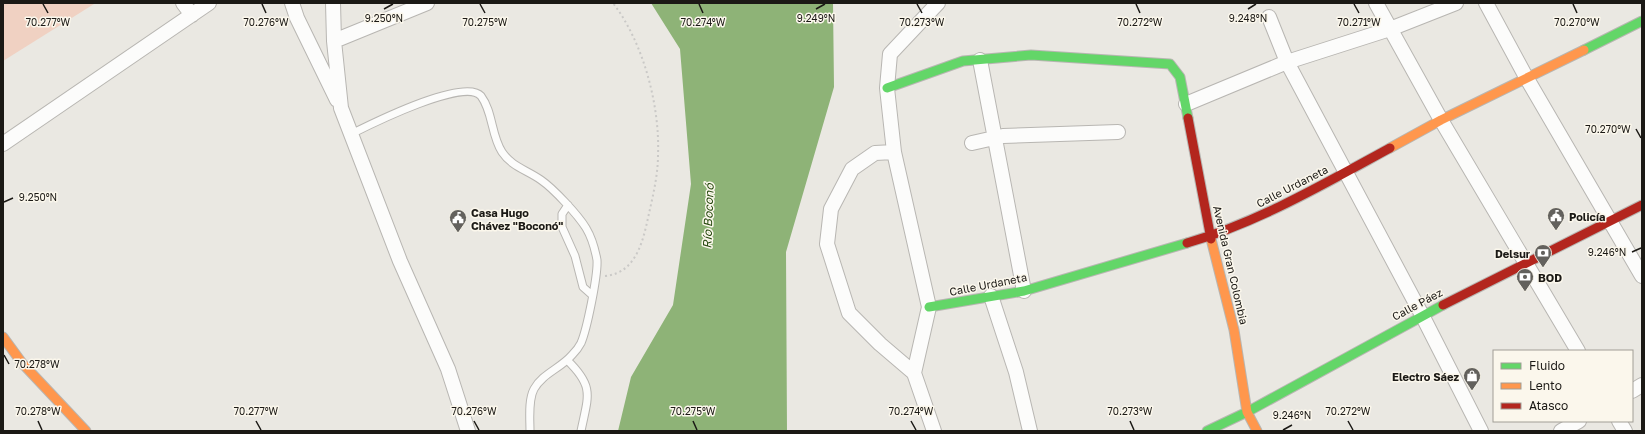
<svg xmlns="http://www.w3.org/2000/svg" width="1645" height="434" viewBox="0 0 1645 434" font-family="'Golos Text',sans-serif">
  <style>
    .green { fill: #f0d1c2 }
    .water { fill: #8eb377 }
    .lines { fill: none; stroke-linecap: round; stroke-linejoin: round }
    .lane-casing { stroke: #b8b6b2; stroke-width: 9 }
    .street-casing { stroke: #b8b6b2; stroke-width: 16 }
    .fast-casing { stroke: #b8b6b2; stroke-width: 11 }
    .slow-casing { stroke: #b8b6b2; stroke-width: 11 }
    .jam-casing { stroke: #b8b6b2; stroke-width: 11 }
    .path { stroke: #cac9c7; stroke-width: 2; stroke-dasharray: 2 3; stroke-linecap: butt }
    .lane { stroke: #fcfcfb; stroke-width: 7 }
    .street { stroke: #fcfcfb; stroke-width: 14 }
    .fast { stroke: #63d668; stroke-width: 9 }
    .slow { stroke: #ff974d; stroke-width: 9 }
    .jam { stroke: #b3261e; stroke-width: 9 }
    .ticks { fill: none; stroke: #1b1915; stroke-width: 1.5 }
    .labels { text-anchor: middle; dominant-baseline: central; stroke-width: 3; stroke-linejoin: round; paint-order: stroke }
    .street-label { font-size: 11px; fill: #1b1915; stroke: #fbf7ec }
    .poi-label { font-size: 11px; font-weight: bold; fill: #1b1915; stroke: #fbf7ec; text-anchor: start }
    .water-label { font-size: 12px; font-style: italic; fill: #26490e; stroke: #fbf7ec }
    .ticks-label { font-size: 10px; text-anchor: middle; fill: #1b1915; stroke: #fbf7ec; stroke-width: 3; stroke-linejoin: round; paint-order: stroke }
  </style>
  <rect width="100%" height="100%" fill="#eae8e2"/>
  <path class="green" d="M 3,3 L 93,3 L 94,4 L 3,61 Z"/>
  <path class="water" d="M 651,3 L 833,3 L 834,87 L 786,252 L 787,431 L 618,431 L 631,377 L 673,305 L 691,184 L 680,49 Z"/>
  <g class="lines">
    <defs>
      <path id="lane" d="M 351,134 C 371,124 465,77 481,96 C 493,112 491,135 502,152 C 512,167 527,170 541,180 C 554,189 578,215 586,228 C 592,238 595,249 597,260 C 598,275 587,329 581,343 C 579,347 575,352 572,355 C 561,368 542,374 534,389 C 528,400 530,419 530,431
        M 568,205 L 562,214 L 562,227 L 575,256 L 583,287 L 592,295
        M 567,360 C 595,387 588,396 581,431"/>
      <path id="street" d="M 183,3 L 192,15
        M 292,3 L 297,18 L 337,100
        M 333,3 L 334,41 L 427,3
        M 1376,3 L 1441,120 L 1578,351
        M 1486,3 L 1526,77 L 1642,276
        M 1269,17 L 1287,62 L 1422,315 L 1481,431
        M 334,41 L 341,108 L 400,261 L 448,369 L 468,431
        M 980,60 L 1024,291
        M 1186,104 L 1287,62 L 1390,29 L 1456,3
        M 972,143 L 1003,136 L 1118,132
        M 3,144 L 209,3
        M 894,152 L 875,153 L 852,169 L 831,209 L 827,244 L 849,313 L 880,344 L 914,373
        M 991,296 L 1016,372 L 1030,431
        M 1632,391 L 1642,385
        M 1619,421 L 1625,431
        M 934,431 L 914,373 L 929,307 L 894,152 L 887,88 L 890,54 L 938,3
        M 1561,431 L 1579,421"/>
      <path id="fast" d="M 1584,50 L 1642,21
        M 887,88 L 963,61 L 1031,55 L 1170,64 L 1180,77 L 1188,118
        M 929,307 L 1024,291 L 1187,243
        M 1207,431 L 1247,412 L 1443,305"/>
      <path id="slow" d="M 1390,148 L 1441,120 L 1584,50
        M 1211,239 L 1234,330 L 1247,412 L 1257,431
        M 3,337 L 22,363 L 86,431"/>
      <path id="jam" d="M 1188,118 L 1211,239
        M 1187,243 C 1259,222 1324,184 1390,148
        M 1443,305 L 1642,205"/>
    </defs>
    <use href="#lane" class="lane-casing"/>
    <use href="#street" class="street-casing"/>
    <use href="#fast" class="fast-casing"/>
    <use href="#slow" class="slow-casing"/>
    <use href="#jam" class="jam-casing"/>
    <path class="path" d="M 605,276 C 639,273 644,235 650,209 C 654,191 658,173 658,155 C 660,105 643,42 613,3"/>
    <use href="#lane" class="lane"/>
    <use href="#street" class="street"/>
    <use href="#fast" class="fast"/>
    <use href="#slow" class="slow"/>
    <use href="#jam" class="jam"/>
  </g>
  <path class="ticks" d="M 43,4 L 48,13M 262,4 L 266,13M 480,4 L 485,13M 699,4 L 703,13M 917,4 L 922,13M 1136,4 L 1140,13M 1354,4 L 1359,13M 1573,4 L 1577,13M 384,9 L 393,4M 816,9 L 825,4M 1248,9 L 1256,4M 1636,129 L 1641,138M 4,202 L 13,198M 1632,252 L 1641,248M 4,355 L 9,364M 38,421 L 42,430M 256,421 L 261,430M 474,421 L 479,430M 693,421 L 697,430M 911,421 L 916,430M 1130,421 L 1134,430M 1348,421 L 1353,430M 1283,430 L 1292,425"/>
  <defs>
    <symbol id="civic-pin" viewBox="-11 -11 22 30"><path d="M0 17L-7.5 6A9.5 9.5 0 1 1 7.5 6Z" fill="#63615d" stroke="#fbf7ec"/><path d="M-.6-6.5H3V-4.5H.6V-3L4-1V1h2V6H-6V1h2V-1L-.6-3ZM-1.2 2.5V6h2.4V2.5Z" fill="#fff"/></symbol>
    <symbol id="bank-pin" viewBox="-11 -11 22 30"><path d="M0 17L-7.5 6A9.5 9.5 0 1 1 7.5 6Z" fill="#63615d" stroke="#fbf7ec"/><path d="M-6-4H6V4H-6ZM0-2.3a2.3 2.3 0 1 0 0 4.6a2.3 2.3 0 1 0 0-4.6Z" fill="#fff"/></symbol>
    <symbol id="shop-pin" viewBox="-11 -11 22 30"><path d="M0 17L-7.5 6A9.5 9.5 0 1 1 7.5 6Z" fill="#63615d" stroke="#fbf7ec"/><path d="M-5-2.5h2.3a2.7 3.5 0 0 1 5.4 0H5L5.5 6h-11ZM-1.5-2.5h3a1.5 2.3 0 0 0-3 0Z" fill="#fff"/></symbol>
  </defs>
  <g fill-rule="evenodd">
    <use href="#civic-pin" x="1546" y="206" width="20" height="27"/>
    <use href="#civic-pin" x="448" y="208" width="20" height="27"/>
    <use href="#bank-pin" x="1533" y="243" width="20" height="27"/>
    <use href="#bank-pin" x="1515" y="267" width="20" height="27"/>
    <use href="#shop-pin" x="1462" y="366" width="20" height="27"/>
  </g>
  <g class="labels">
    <g class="street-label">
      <text transform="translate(1292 186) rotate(-27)">Calle Urdaneta</text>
      <text transform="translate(1231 265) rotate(77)">Avenida Gran Colombia</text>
      <text transform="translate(988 284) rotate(-11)">Calle Urdaneta</text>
      <text transform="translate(1417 304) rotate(-28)">Calle Páez</text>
    </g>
    <g class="poi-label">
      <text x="471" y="212">Casa Hugo<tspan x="471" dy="13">Chávez "Boconó"</tspan></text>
      <text x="1569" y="216">Policía</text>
      <text x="1530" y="253" text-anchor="end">Delsur</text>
      <text x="1538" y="277">BOD</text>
      <text x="1459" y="376" text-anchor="end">Electro Sáez</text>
    </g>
    <g class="water-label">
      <text transform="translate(708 216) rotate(-88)">Río Boconó</text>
    </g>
  </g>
  <g class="ticks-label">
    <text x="384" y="22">9.250°N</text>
    <text x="1248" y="22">9.248°N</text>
    <text x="816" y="22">9.249°N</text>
    <text x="48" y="26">70.277°W</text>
    <text x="266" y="26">70.276°W</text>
    <text x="485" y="26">70.275°W</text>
    <text x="703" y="26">70.274°W</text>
    <text x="922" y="26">70.273°W</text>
    <text x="1140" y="26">70.272°W</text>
    <text x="1359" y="26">70.271°W</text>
    <text x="1577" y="26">70.270°W</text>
    <text x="1608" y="133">70.270°W</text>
    <text x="38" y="201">9.250°N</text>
    <text x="1607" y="256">9.246°N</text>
    <text x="37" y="368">70.278°W</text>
    <text x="38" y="415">70.278°W</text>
    <text x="256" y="415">70.277°W</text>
    <text x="474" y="415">70.276°W</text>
    <text x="693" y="415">70.275°W</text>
    <text x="911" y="415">70.274°W</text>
    <text x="1130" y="415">70.273°W</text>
    <text x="1348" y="415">70.272°W</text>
    <text x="1292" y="419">9.246°N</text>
  </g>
  <rect width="1645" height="434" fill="none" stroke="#1b1915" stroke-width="8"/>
  <rect x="1493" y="350" width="140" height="72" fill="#fbf7ec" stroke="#a19e96"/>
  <rect x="1501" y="363" width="20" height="6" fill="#63d668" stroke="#a19e96"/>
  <text x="1529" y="370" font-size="12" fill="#1b1915">Fluido</text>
  <rect x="1501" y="383" width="20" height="6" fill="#ff974d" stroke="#a19e96"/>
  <text x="1529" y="390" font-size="12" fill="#1b1915">Lento</text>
  <rect x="1501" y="403" width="20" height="6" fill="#b3261e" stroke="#a19e96"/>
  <text x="1529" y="410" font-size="12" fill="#1b1915">Atasco</text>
</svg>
